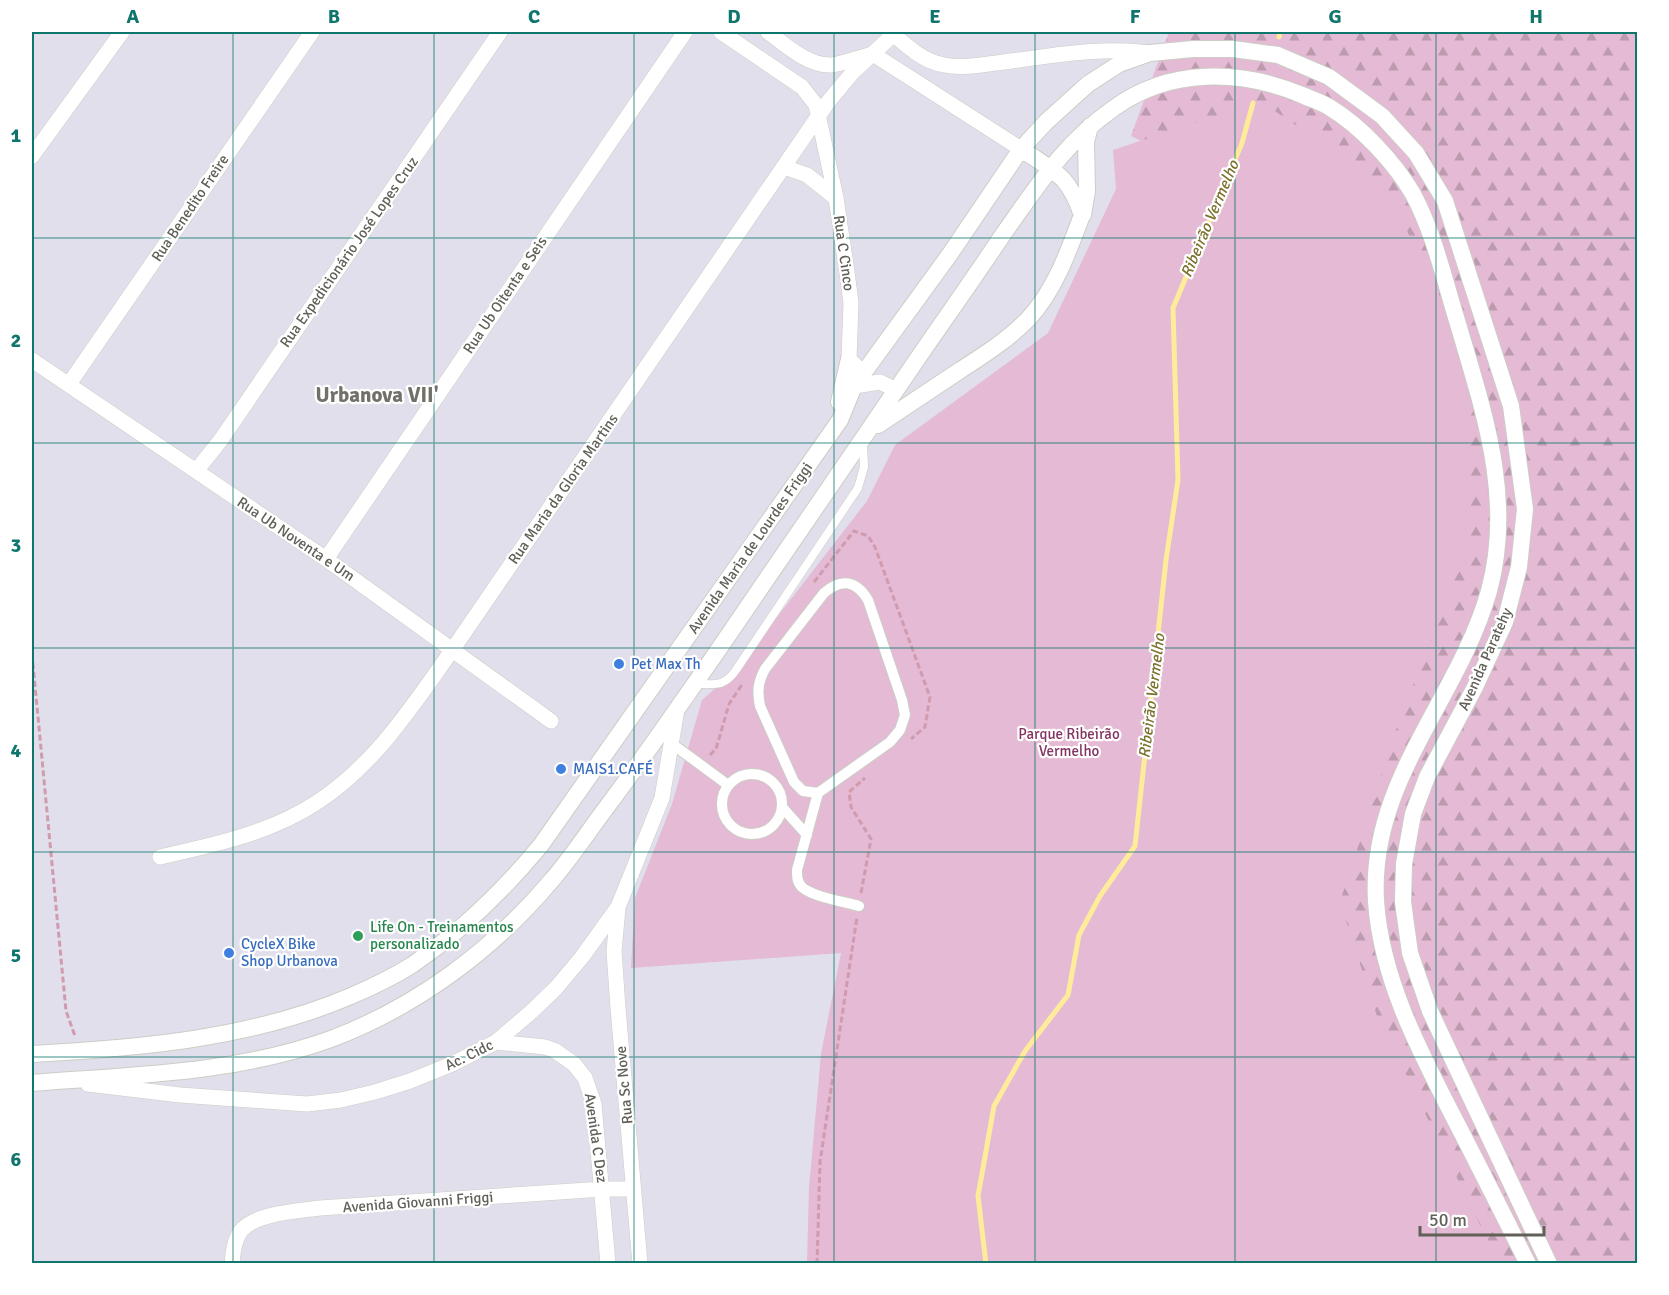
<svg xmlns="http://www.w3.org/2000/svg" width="1669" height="1295" viewBox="0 0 1669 1295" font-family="Signika,sans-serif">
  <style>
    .forest { fill: url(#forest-firs) }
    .park { fill: #e4bad4 }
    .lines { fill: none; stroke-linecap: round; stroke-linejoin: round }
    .stream { stroke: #ffec9b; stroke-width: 5 }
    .service-casing { stroke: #cdcdc6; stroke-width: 9 }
    .pedestrian-casing { stroke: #cdcdc6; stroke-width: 12 }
    .minor-casing { stroke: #cdcdc6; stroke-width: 16 }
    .tertiary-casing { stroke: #cdcdc6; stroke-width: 18 }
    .path { stroke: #d19bae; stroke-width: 3; stroke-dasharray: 6 3; stroke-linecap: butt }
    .service { stroke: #fff; stroke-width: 8 }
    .pedestrian { stroke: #fff; stroke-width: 10 }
    .minor { stroke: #fff; stroke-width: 15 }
    .tertiary { stroke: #fff; stroke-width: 16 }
    .grid { fill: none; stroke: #0f766e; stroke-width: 1.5; stroke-opacity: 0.55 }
    .shop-dot { fill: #3f7fe0; stroke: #fff; stroke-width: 2 }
    .leisure-dot { fill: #2e9e5b; stroke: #fff; stroke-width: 2 }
    .labels { text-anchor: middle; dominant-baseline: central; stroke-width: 4.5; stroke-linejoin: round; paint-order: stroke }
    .street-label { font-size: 15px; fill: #606058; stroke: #fff }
    .shop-label { font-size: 15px; fill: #366cbe; stroke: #fff; text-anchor: start }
    .park-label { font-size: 15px; fill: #833362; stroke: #fff }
    .leisure-label { font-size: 15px; fill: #27864d; stroke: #fff; text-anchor: start }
    .water-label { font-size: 16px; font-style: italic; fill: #7b722c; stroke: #fff }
    .district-label { font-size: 21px; font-weight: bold; fill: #727169; stroke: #fff }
    .neatline { fill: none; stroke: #0f766e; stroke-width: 2 }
    .grid-label { font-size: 20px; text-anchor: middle; font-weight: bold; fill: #0f766e }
  </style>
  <defs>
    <pattern id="forest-firs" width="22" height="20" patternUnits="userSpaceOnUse" patternTransform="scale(1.5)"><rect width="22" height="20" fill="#e4bad4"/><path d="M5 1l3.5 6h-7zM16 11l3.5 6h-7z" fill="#bc9baf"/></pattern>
  </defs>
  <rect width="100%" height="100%" fill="#e1dfeb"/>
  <path class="forest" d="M 1169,32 L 1637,32 L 1637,1263 L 821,1263 L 1221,181 L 1131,136 Z"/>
  <path class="park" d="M 1260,101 L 1383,183 L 1465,347 L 1471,536 L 1397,727 L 1340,902 L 1377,1016 L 1499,1263 L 807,1263 L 809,1188 L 821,1054 L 841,953 L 631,968 L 635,898 L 672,804 L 702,700 L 736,670 L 867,501 L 895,445 L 1048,333 L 1116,189 L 1113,150 Z"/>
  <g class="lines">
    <path class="stream" d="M 1279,37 L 1280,32
      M 986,1264 L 978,1196 L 994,1106 L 1025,1051 L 1068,995 L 1079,935 L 1100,896 L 1135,846 L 1166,560 L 1178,480 L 1173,308 L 1242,143 L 1253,103"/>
    <defs>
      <path id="service" d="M 697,684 C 716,684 724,687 736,670 L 858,488 L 864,467 L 863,444"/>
      <path id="pedestrian" d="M 671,743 L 728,785
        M722 804a30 30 0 1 1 60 0a30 30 0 1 1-60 0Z
        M 818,793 L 803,791 L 794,782 L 760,706 C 757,691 758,682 765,669 L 824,593 C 841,578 856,580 868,600 L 902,700 L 905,715 L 900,730 L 890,742 L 818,793 L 797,870 C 797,877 797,883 803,888 C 814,897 845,902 859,906
        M 782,807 L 807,835"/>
      <path id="minor" d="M 721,32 L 802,87 L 816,105 L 836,198 L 847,272 L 851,303 L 849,359 L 861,371 L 854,385
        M 768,32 C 784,44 808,66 831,65 C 844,64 859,57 873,54 L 1021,149
        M 893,34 C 908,47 923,61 944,65 C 963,69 985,64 1004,62 C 1052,56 1101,46 1150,53
        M 32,156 L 122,32
        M 784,167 L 807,175 L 836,198
        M 32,360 L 326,559 L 551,721
        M 69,384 L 312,32
        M 854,386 L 880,382 L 896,390
        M 196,471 L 220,441 L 500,32
        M 326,559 L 685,32
        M 160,857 C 214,845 270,833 316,803 C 375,765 413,705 453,649 L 828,102 L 853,72 L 896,32
        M 618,908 L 614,951 L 618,1008 L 640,1264
        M 496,1042 L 545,1047 L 554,1050 L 574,1064 L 585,1078 L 594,1104 L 608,1264
        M 88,1084 L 180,1095 L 307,1104 L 341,1100 L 375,1092 L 410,1081 L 452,1064 L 496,1042 L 531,1012 L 556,988 L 582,957 L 618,907 L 662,798 L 676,715
        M 232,1264 C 233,1252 234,1242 240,1232 C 253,1213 299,1211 320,1208 L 603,1189 L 633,1189"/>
      <path id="tertiary" d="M 1083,215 L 1087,191 L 1086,142 L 1090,126
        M 839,402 L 849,359
        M 878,425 C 905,407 932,389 959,371 C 984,355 1009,339 1029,318 C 1055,290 1069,250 1082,215 C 1068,174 1055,172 1021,149
        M 32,1054 C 140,1048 250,1039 351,996 C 372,987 393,977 412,965 C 462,931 503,891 541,845 L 840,420 L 854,386 L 950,254 L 1021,149 L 1046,122 L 1088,84 L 1119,64 L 1150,53 L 1193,49 L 1233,49 L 1278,55 L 1329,77 L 1382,116 L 1416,153 L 1445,201 L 1511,406 L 1525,509 L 1519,567 L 1505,622 L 1475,687 L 1427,777 L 1413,814 L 1404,864 L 1403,902 L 1410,953 L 1430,1011 L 1549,1264
        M 32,1083 C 133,1075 234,1074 331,1039 C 416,1007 493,950 551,881 C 571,858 588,832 606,808 C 643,759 677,709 712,659 C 781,559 850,459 918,358 C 947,316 976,275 1004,233 C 1039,184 1064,143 1114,108 C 1169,68 1240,69 1302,95 C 1311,99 1321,102 1329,107 C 1361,126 1395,163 1413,194 C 1434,233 1445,282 1458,324 C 1484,413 1514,498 1489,591 C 1458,700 1369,781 1376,901 C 1381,977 1418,1048 1452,1114 C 1478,1164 1503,1214 1528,1264"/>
    </defs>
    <use href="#service" class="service-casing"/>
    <use href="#pedestrian" class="pedestrian-casing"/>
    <use href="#minor" class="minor-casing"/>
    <use href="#tertiary" class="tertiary-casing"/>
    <path class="path" d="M 814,582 L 854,531 L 868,536 L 875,547 L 930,697 L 925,727 L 911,739
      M 32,654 L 66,1011 L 75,1036
      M 710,755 L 716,749 L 729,704 L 743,683
      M 861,893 L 871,839 L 851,807 L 849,792 L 865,778
      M 817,1264 L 820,1162 L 857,917"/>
    <use href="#service" class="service"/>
    <use href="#pedestrian" class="pedestrian"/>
    <use href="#minor" class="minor"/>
    <use href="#tertiary" class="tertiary"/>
  </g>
  <path class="grid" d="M 233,32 L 233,1264M 434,32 L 434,1264M 634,32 L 634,1264M 834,32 L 834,1264M 1035,32 L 1035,1264M 1235,32 L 1235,1264M 1436,32 L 1436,1264M 32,238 L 1638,238M 32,443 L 1638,443M 32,648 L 1638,648M 32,852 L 1638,852M 32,1057 L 1638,1057"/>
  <g class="shop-dot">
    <circle cx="619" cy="664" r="6"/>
    <circle cx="561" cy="769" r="6"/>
    <circle cx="229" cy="953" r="6"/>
  </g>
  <circle class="leisure-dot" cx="358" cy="936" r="6"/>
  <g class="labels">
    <g class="street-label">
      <text transform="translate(190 208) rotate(-56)">Rua Benedito Freire</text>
      <text transform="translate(349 252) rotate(-55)">Rua Expedicionário José Lopes Cruz</text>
      <text transform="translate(844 253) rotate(82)">Rua C Cinco</text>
      <text transform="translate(505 295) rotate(-56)">Rua Ub Oitenta e Seis</text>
      <text transform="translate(563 489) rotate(-55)">Rua Maria da Gloria Martins</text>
      <text transform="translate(296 539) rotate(34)">Rua Ub Noventa e Um</text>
      <text transform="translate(750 548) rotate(-55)">Avenida Maria de Lourdes Friggi</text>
      <text transform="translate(1485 659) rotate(-66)">Avenida Paratehy</text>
      <text transform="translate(469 1055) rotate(-26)">Ac. Cidc</text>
      <text transform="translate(624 1085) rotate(-95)">Rua Sc Nove</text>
      <text transform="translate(596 1138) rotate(82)">Avenida C Dez</text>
      <text transform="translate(418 1202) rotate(-4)">Avenida Giovanni Friggi</text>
    </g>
    <g class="shop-label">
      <text x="631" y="664">Pet Max Th</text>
      <text x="573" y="769">MAIS1.CAFÉ</text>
      <text x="241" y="944">CycleX Bike<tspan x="241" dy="17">Shop Urbanova</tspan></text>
    </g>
    <g class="park-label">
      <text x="1069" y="734">Parque Ribeirão<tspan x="1069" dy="17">Vermelho</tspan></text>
    </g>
    <g class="leisure-label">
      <text x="370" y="927">Life On - Treinamentos<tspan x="370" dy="17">personalizado</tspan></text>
    </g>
    <g class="water-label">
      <text transform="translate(1210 219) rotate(-67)">Ribeirão Vermelho</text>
      <text transform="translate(1152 696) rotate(-83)">Ribeirão Vermelho</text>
    </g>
    <g class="district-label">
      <text x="377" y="395">Urbanova VII'</text>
    </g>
  </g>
  <rect width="1669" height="1295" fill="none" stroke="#ffffff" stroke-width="66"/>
  <path d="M1420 1226v9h124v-9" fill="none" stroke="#606058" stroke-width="3"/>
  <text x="1429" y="1226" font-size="18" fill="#606058" stroke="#ffffff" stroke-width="4.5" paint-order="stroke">50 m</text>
  <rect x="33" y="33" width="1603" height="1229" class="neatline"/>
  <g class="grid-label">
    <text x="133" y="23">A</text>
    <text x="334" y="23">B</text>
    <text x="534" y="23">C</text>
    <text x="734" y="23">D</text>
    <text x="935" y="23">E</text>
    <text x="1135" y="23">F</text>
    <text x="1335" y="23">G</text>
    <text x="1536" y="23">H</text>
    <text x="16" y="142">1</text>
    <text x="16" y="347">2</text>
    <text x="16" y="552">3</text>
    <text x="16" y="757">4</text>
    <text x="16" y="962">5</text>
    <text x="16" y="1166">6</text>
  </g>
</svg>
